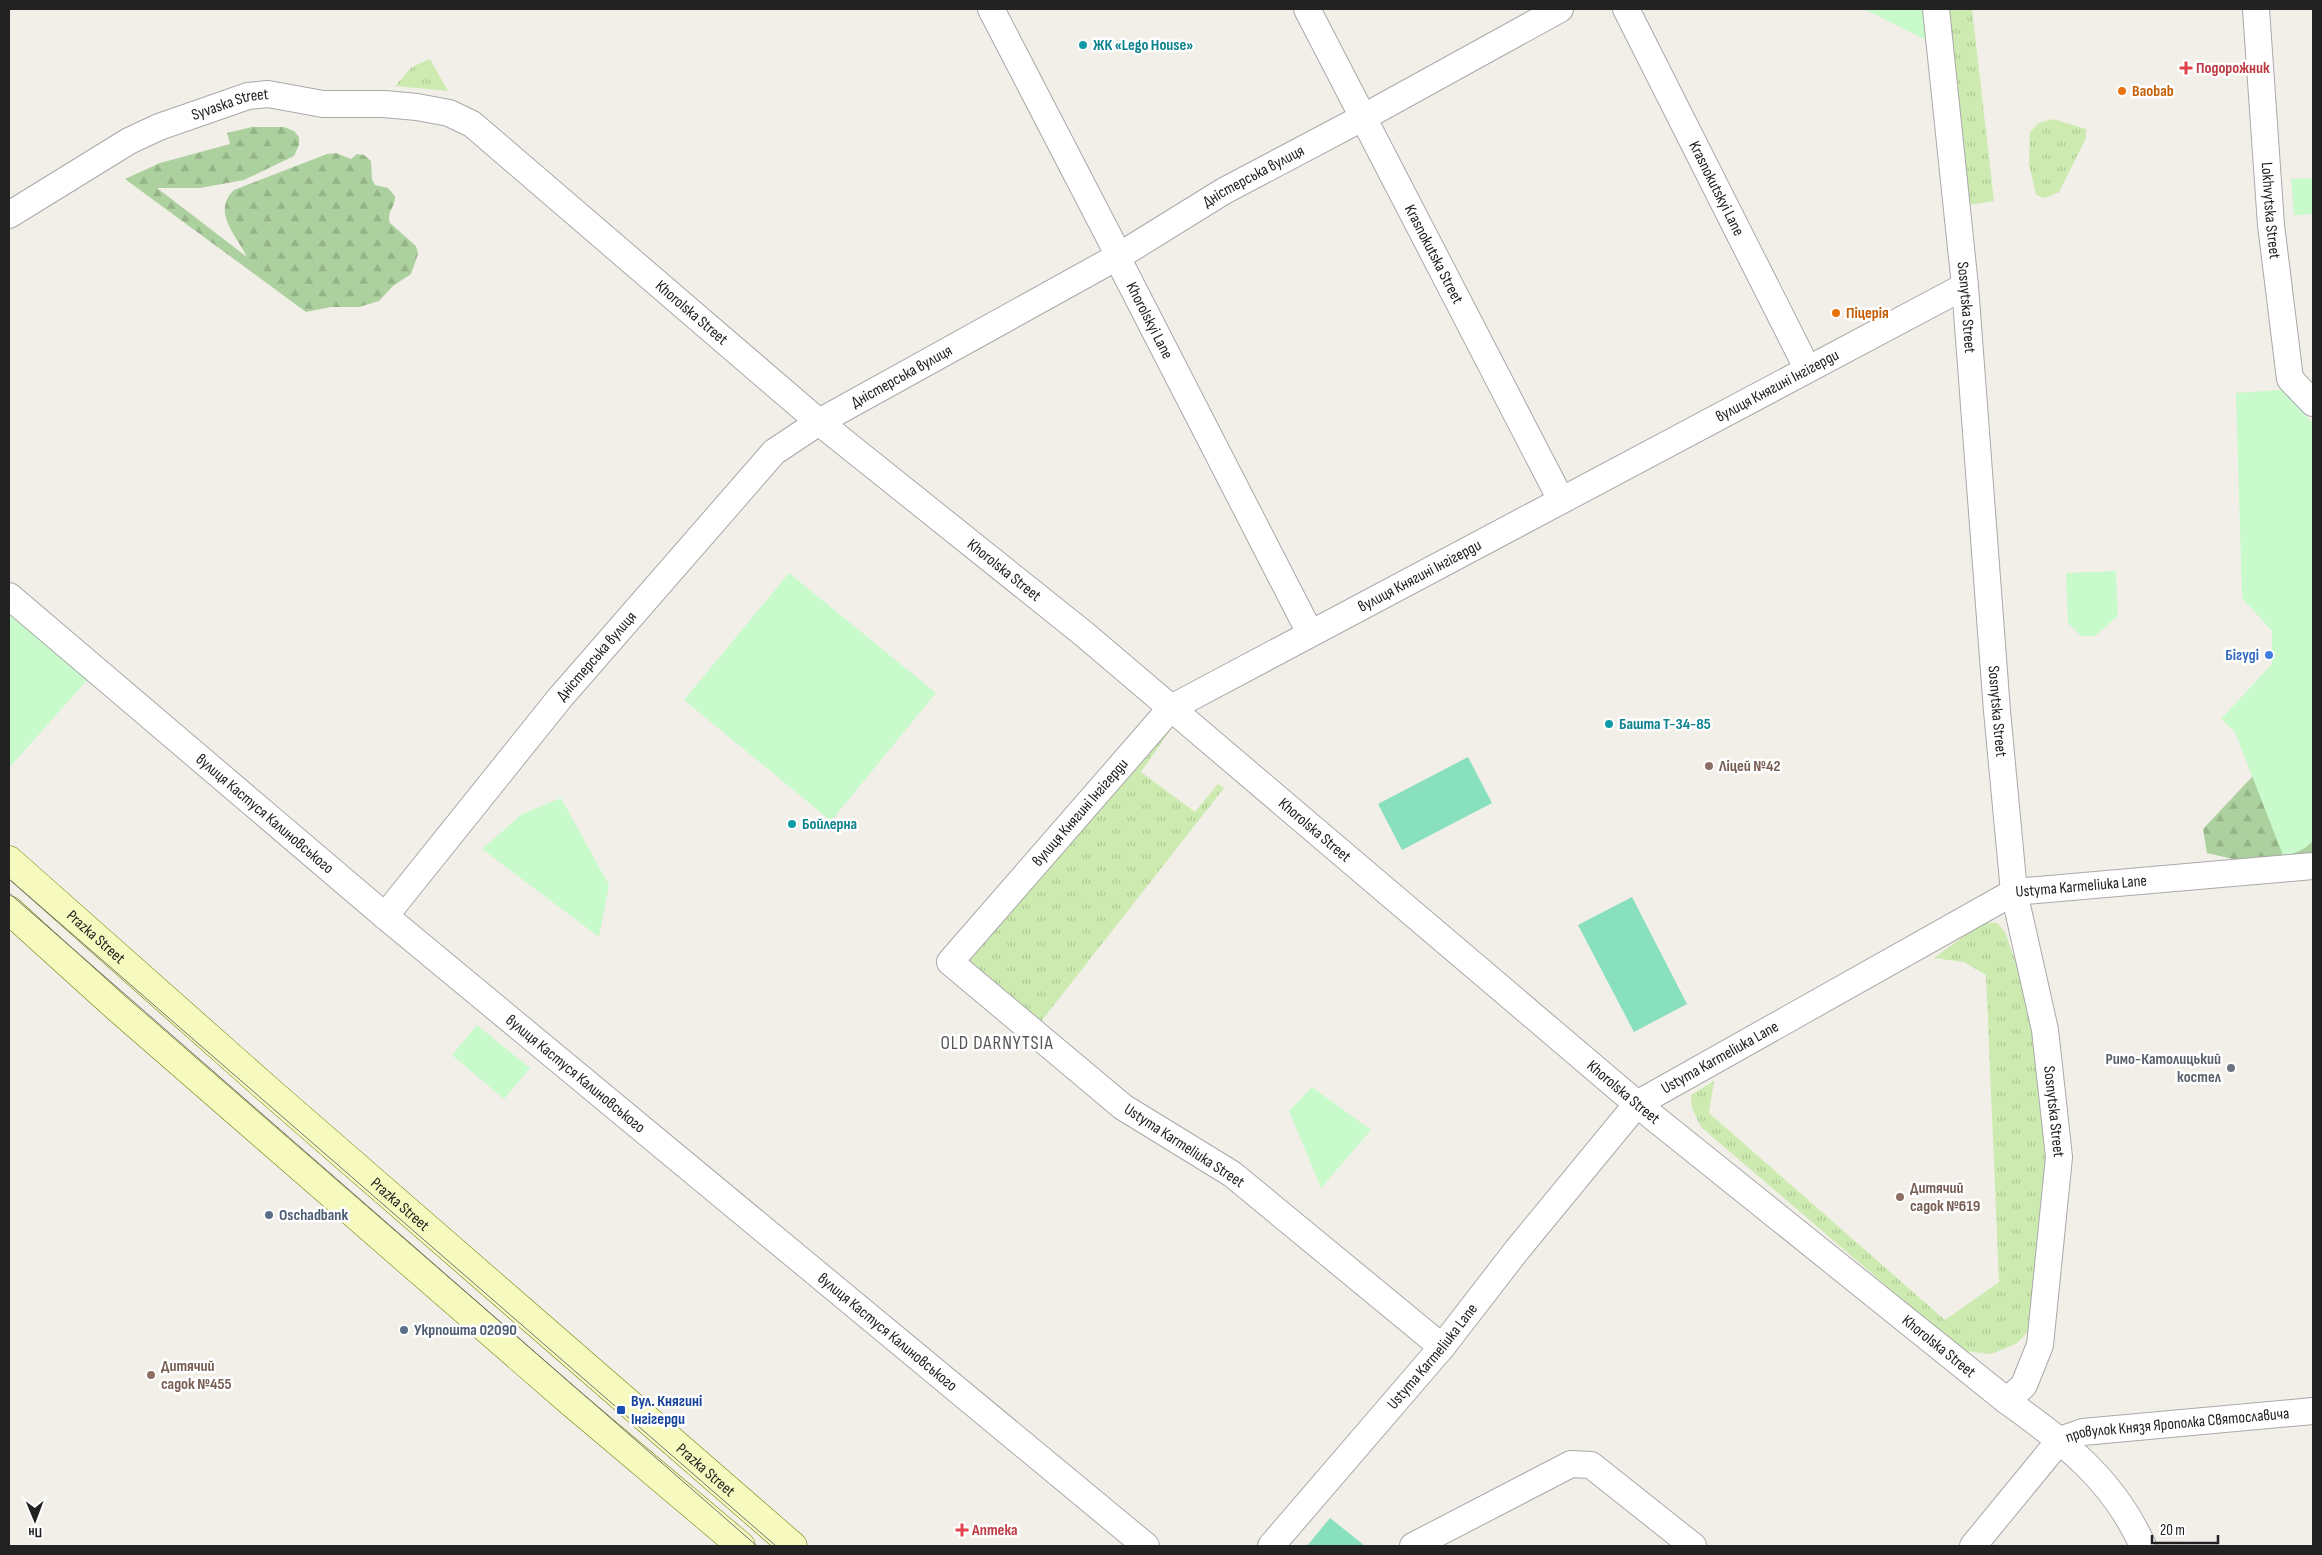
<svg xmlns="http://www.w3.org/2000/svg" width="2322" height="1555" viewBox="0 0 2322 1555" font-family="'Sofia Sans Condensed',sans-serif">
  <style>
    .grass { fill: url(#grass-tufts) }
    .forest { fill: url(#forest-firs) }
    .park { fill: #c8facc }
    .pitch { fill: #88e0be }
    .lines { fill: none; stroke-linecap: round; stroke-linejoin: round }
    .street-casing { stroke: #a9a9a9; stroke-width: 28 }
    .secondary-casing { stroke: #707d05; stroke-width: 29 }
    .street { stroke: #fff; stroke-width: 26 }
    .secondary { stroke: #f7fabf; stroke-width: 28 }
    .tram { stroke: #707070; stroke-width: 1 }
    .culture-dot { fill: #0f9aa8; stroke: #fff; stroke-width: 2 }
    .health-dot { fill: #e0444e; stroke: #fff; stroke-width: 2 }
    .food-dot { fill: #e8710a; stroke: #fff; stroke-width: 2 }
    .shop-dot { fill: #3f7fe0; stroke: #fff; stroke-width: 2 }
    .education-dot { fill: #8d6e63; stroke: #fff; stroke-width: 2 }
    .worship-dot { fill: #6b7280; stroke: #fff; stroke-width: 2 }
    .service-dot { fill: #5c6f8a; stroke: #fff; stroke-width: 2 }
    .transit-dot { fill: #1a4fb4; stroke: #fff; stroke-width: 2 }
    .labels { text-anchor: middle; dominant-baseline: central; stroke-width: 5; stroke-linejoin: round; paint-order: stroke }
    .culture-label { font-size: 16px; font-weight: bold; fill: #0d838f; stroke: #fff; text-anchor: start }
    .health-label { font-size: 16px; font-weight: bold; fill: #be3a42; stroke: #fff; text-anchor: start }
    .food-label { font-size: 16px; font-weight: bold; fill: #c56008; stroke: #fff; text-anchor: start }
    .street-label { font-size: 16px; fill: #222; stroke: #fff }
    .shop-label { font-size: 16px; font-weight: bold; fill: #366cbe; stroke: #fff; text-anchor: end }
    .education-label { font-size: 16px; font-weight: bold; fill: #785e54; stroke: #fff; text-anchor: start }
    .worship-label { font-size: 16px; font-weight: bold; fill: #5b616d; stroke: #fff; text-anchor: end }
    .service-label { font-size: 16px; font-weight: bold; fill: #4e5e75; stroke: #fff; text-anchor: start }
    .transit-label { font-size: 16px; font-weight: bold; fill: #164399; stroke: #fff; text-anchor: start }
    .quarter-label { font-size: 19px; letter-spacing: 1px; fill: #555; stroke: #fff }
  </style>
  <defs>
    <pattern id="grass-tufts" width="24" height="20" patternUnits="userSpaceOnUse" patternTransform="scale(1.25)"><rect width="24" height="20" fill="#cdebb0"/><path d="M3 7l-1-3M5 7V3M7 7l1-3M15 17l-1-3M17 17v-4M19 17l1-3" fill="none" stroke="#b0c997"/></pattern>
    <pattern id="forest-firs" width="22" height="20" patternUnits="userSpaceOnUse" patternTransform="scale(1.25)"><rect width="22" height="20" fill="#add19e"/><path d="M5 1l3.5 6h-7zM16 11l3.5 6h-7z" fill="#95b388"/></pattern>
  </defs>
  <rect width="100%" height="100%" fill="#f2efe9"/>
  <path class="grass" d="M 1939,9 L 1972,9 L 1994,201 L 1963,206 Z
    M 430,59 L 448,91 L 395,86 L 412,67 Z
    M 2053,119 L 2086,129 L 2086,138 L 2059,192 L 2045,198 L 2036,195 L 2029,164 L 2030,132 L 2039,123 Z
    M 1161,727 L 1169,732 L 1141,772 L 1195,812 L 1218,784 L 1224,788 L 1036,1028 L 961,964 Z
    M 1983,922 L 1997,923 L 2005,932 L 2029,1000 L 2048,1145 L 2029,1330 L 2016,1344 L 1991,1354 L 1966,1351 L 1946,1337 L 1701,1127 L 1692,1108 L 1691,1095 L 1714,1081 L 1709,1113 L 1945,1320 L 1999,1282 L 1986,975 L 1964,962 L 1934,958 Z"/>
  <path class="forest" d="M 252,127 L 284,127 L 294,131 L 299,137 L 299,145 L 294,156 L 244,180 L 200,188 L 157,188 L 247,257 C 237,236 211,212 234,190 L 327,154 L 336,153 L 351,159 L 357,154 L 364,155 L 371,161 L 372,179 L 375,185 L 388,188 L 395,196 C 396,206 386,212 390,223 L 416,246 L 418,254 L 411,274 L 393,286 L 379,301 L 359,307 L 331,307 L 306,312 L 125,179 L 160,163 L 230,144 L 227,133 Z
    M 2313,712 L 2313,855 L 2246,862 L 2207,853 L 2203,829 Z"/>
  <path class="park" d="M 1864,9 L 1925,9 L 1928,41 Z
    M 2313,178 L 2313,214 L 2294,215 L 2291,179 Z
    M 2281,390 L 2313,423 L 2313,841 L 2305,848 L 2284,858 L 2235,732 L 2221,719 L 2272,664 L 2272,631 L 2242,598 L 2236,393 Z
    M 2116,571 L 2118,616 L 2095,636 L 2081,636 L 2068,623 L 2066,573 Z
    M 789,573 L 936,693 L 831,821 L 684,700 Z
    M 9,614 L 89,678 L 9,768 Z
    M 561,798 L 609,885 L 599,937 L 482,849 L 522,814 Z
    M 477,1025 L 530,1068 L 504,1099 L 452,1055 Z
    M 1312,1087 L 1371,1130 L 1321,1188 L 1289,1111 Z"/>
  <path class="pitch" d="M 1468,757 L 1492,803 L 1402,850 L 1378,804 Z
    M 1632,897 L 1687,1004 L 1634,1032 L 1578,925 Z
    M 1330,1518 L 1365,1546 L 1307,1546 Z"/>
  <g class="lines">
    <defs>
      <g id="street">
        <path id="s1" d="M 991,9 L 1119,256 L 1120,263 L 1310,633"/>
        <path id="s2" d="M 1307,9 L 1561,500"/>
        <path id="s3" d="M 1626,9 L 1807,368"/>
        <path id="s4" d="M 1936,9 L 1965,286 L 1997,711 L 2014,892 L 2045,1030 L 2059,1157 L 2040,1345 L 2024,1385 L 2007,1401"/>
        <path id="s5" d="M 2256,9 L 2271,225 L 2290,379 L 2313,403"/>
        <path id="s6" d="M 9,215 L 129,141 L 159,127 L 248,96 L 268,94 L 323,104 L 384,104 L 417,107 L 449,113 L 472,124 L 819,422 L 1084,634 L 1637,1104 L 2007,1401 C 2065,1443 2113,1479 2143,1546"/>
        <path id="s7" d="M 9,596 L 385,916 L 1146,1546"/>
        <path id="s8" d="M 385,916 L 559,699 L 774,452 L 819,422 L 1119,256 L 1224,191 L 1364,117 L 1560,9"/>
        <path id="s9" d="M 1442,1347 L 1232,1174 L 1123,1107 L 950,962 L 1171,708 L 1965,286"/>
        <path id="s10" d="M 1271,1546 L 1442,1347 L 1517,1250 L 1637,1104 L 2014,892 L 2313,866"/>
        <path d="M 1413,1546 L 1571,1464 L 1591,1465 L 1693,1546"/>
        <path id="s11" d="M 1973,1546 L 2060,1440 L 2083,1432 L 2313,1411"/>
      </g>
      <g id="secondary">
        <path id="s12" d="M 9,860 L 265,1087 L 793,1546"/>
        <path d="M 9,910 L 116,1007 L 568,1400 L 741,1546"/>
      </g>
    </defs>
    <use href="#street" class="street-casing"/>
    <use href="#secondary" class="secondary-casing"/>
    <use href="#street" class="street"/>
    <use href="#secondary" class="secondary"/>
    <path class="tram" d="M 9,879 L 776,1546
      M 9,893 L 757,1546"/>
  </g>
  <g class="culture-dot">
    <circle cx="1083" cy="45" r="5"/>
    <circle cx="1609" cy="724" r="5"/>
    <circle cx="792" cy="824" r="5"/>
  </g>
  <g class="health-dot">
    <path d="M2183.5 60.5h5v5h5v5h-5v5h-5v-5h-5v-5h5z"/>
    <path d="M959.5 1522.5h5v5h5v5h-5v5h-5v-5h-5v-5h5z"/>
  </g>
  <g class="food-dot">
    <circle cx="2122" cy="91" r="5"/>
    <circle cx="1836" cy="313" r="5"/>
  </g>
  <circle class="shop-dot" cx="2269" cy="655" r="5"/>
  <g class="education-dot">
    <circle cx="1709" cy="766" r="5"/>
    <circle cx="1900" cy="1197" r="5"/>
    <circle cx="151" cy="1375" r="5"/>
  </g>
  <circle class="worship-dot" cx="2231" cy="1068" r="5"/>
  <g class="service-dot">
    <circle cx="269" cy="1215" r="5"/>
    <circle cx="404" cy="1330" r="5"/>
  </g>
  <rect class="transit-dot" x="616" y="1405" width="10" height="10" rx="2.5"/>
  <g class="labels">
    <g class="culture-label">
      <text x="1093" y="45">ЖК «Lego House»</text>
      <text x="1619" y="724">Башта Т-34-85</text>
      <text x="802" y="824">Бойлерна</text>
    </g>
    <g class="health-label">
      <text x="2196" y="68">Подорожник</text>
      <text x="972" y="1530">Аптека</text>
    </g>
    <g class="food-label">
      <text x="2132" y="91">Baobab</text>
      <text x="1846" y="313">Піцерія</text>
    </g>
    <g class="street-label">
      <text stroke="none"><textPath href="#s6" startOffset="249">Syvaska Street</textPath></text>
      <text stroke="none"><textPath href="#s8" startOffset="1159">Дністерська вулиця</textPath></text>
      <text stroke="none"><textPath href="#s3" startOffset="201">Krasnokutskyi Lane</textPath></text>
      <text stroke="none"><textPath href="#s5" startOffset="202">Lokhvytska Street</textPath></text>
      <text stroke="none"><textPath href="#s2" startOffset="276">Krasnokutska Street</textPath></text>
      <text stroke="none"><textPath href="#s4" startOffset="300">Sosnytska Street</textPath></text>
      <text stroke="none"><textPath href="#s6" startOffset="786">Khorolska Street</textPath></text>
      <text stroke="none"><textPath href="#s1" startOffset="350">Khorolskyi Lane</textPath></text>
      <text stroke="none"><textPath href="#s8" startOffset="754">Дністерська вулиця</textPath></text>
      <text stroke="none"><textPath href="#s9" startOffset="1649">вулиця Княгині Інгігерди</textPath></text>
      <text stroke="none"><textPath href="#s6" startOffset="1191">Khorolska Street</textPath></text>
      <text stroke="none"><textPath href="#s9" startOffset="1244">вулиця Княгині Інгігерди</textPath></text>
      <text stroke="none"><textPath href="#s8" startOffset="335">Дністерська вулиця</textPath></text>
      <text stroke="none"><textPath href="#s4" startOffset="705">Sosnytska Street</textPath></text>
      <text stroke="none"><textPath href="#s7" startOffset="336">вулиця Кастуся Калиновського</textPath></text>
      <text stroke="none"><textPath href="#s9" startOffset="824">вулиця Княгині Інгігерди</textPath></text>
      <text stroke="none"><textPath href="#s6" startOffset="1596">Khorolska Street</textPath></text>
      <text stroke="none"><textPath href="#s10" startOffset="1074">Ustyma Karmeliuka Lane</textPath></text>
      <text stroke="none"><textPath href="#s12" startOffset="116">Prazka Street</textPath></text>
      <text stroke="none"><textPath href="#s10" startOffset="669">Ustyma Karmeliuka Lane</textPath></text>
      <text stroke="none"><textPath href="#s7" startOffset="741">вулиця Кастуся Калиновського</textPath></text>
      <text stroke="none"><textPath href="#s6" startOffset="2001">Khorolska Street</textPath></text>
      <text stroke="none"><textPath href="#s4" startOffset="1110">Sosnytska Street</textPath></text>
      <text transform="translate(1184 1146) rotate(33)">Ustyma Karmeliuka Street</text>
      <text stroke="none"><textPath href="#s12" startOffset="521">Prazka Street</textPath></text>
      <text stroke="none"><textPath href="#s7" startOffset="1146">вулиця Кастуся Калиновського</textPath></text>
      <text stroke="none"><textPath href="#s6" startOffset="2406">Khorolska Street</textPath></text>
      <text stroke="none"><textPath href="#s10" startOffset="249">Ustyma Karmeliuka Lane</textPath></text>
      <text stroke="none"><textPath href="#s11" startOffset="256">провулок Князя Ярополка Святославича</textPath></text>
      <text stroke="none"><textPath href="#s12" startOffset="926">Prazka Street</textPath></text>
    </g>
    <g class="shop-label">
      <text x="2259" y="655">Бігуді</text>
    </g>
    <g class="education-label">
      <text x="1719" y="766">Ліцей №42</text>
      <text x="1910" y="1188">Дитячий<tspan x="1910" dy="18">садок №619</tspan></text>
      <text x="161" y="1366">Дитячий<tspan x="161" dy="18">садок №455</tspan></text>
    </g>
    <g class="worship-label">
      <text x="2221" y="1059">Римо-Католицький<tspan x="2221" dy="18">костел</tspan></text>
    </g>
    <g class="service-label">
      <text x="279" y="1215">Oschadbank</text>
      <text x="414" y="1330">Укрпошта 02090</text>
    </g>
    <g class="transit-label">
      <text x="631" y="1401">Вул. Княгині<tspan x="631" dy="18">Інгігерди</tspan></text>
    </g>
    <g class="quarter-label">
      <text x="997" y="1043">OLD DARNYTSIA</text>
    </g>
  </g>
  <rect width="2322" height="1555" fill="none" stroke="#222222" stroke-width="20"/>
  <g transform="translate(35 1520) rotate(179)" stroke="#ffffff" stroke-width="4" paint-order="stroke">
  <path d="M0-4L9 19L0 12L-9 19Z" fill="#222222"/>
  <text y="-8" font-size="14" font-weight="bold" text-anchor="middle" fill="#222222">Пн</text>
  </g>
  <path d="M2152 1535v8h66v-8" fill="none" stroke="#222222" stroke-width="2.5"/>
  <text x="2160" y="1535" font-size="15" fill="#222222" stroke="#ffffff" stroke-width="4" paint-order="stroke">20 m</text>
</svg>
